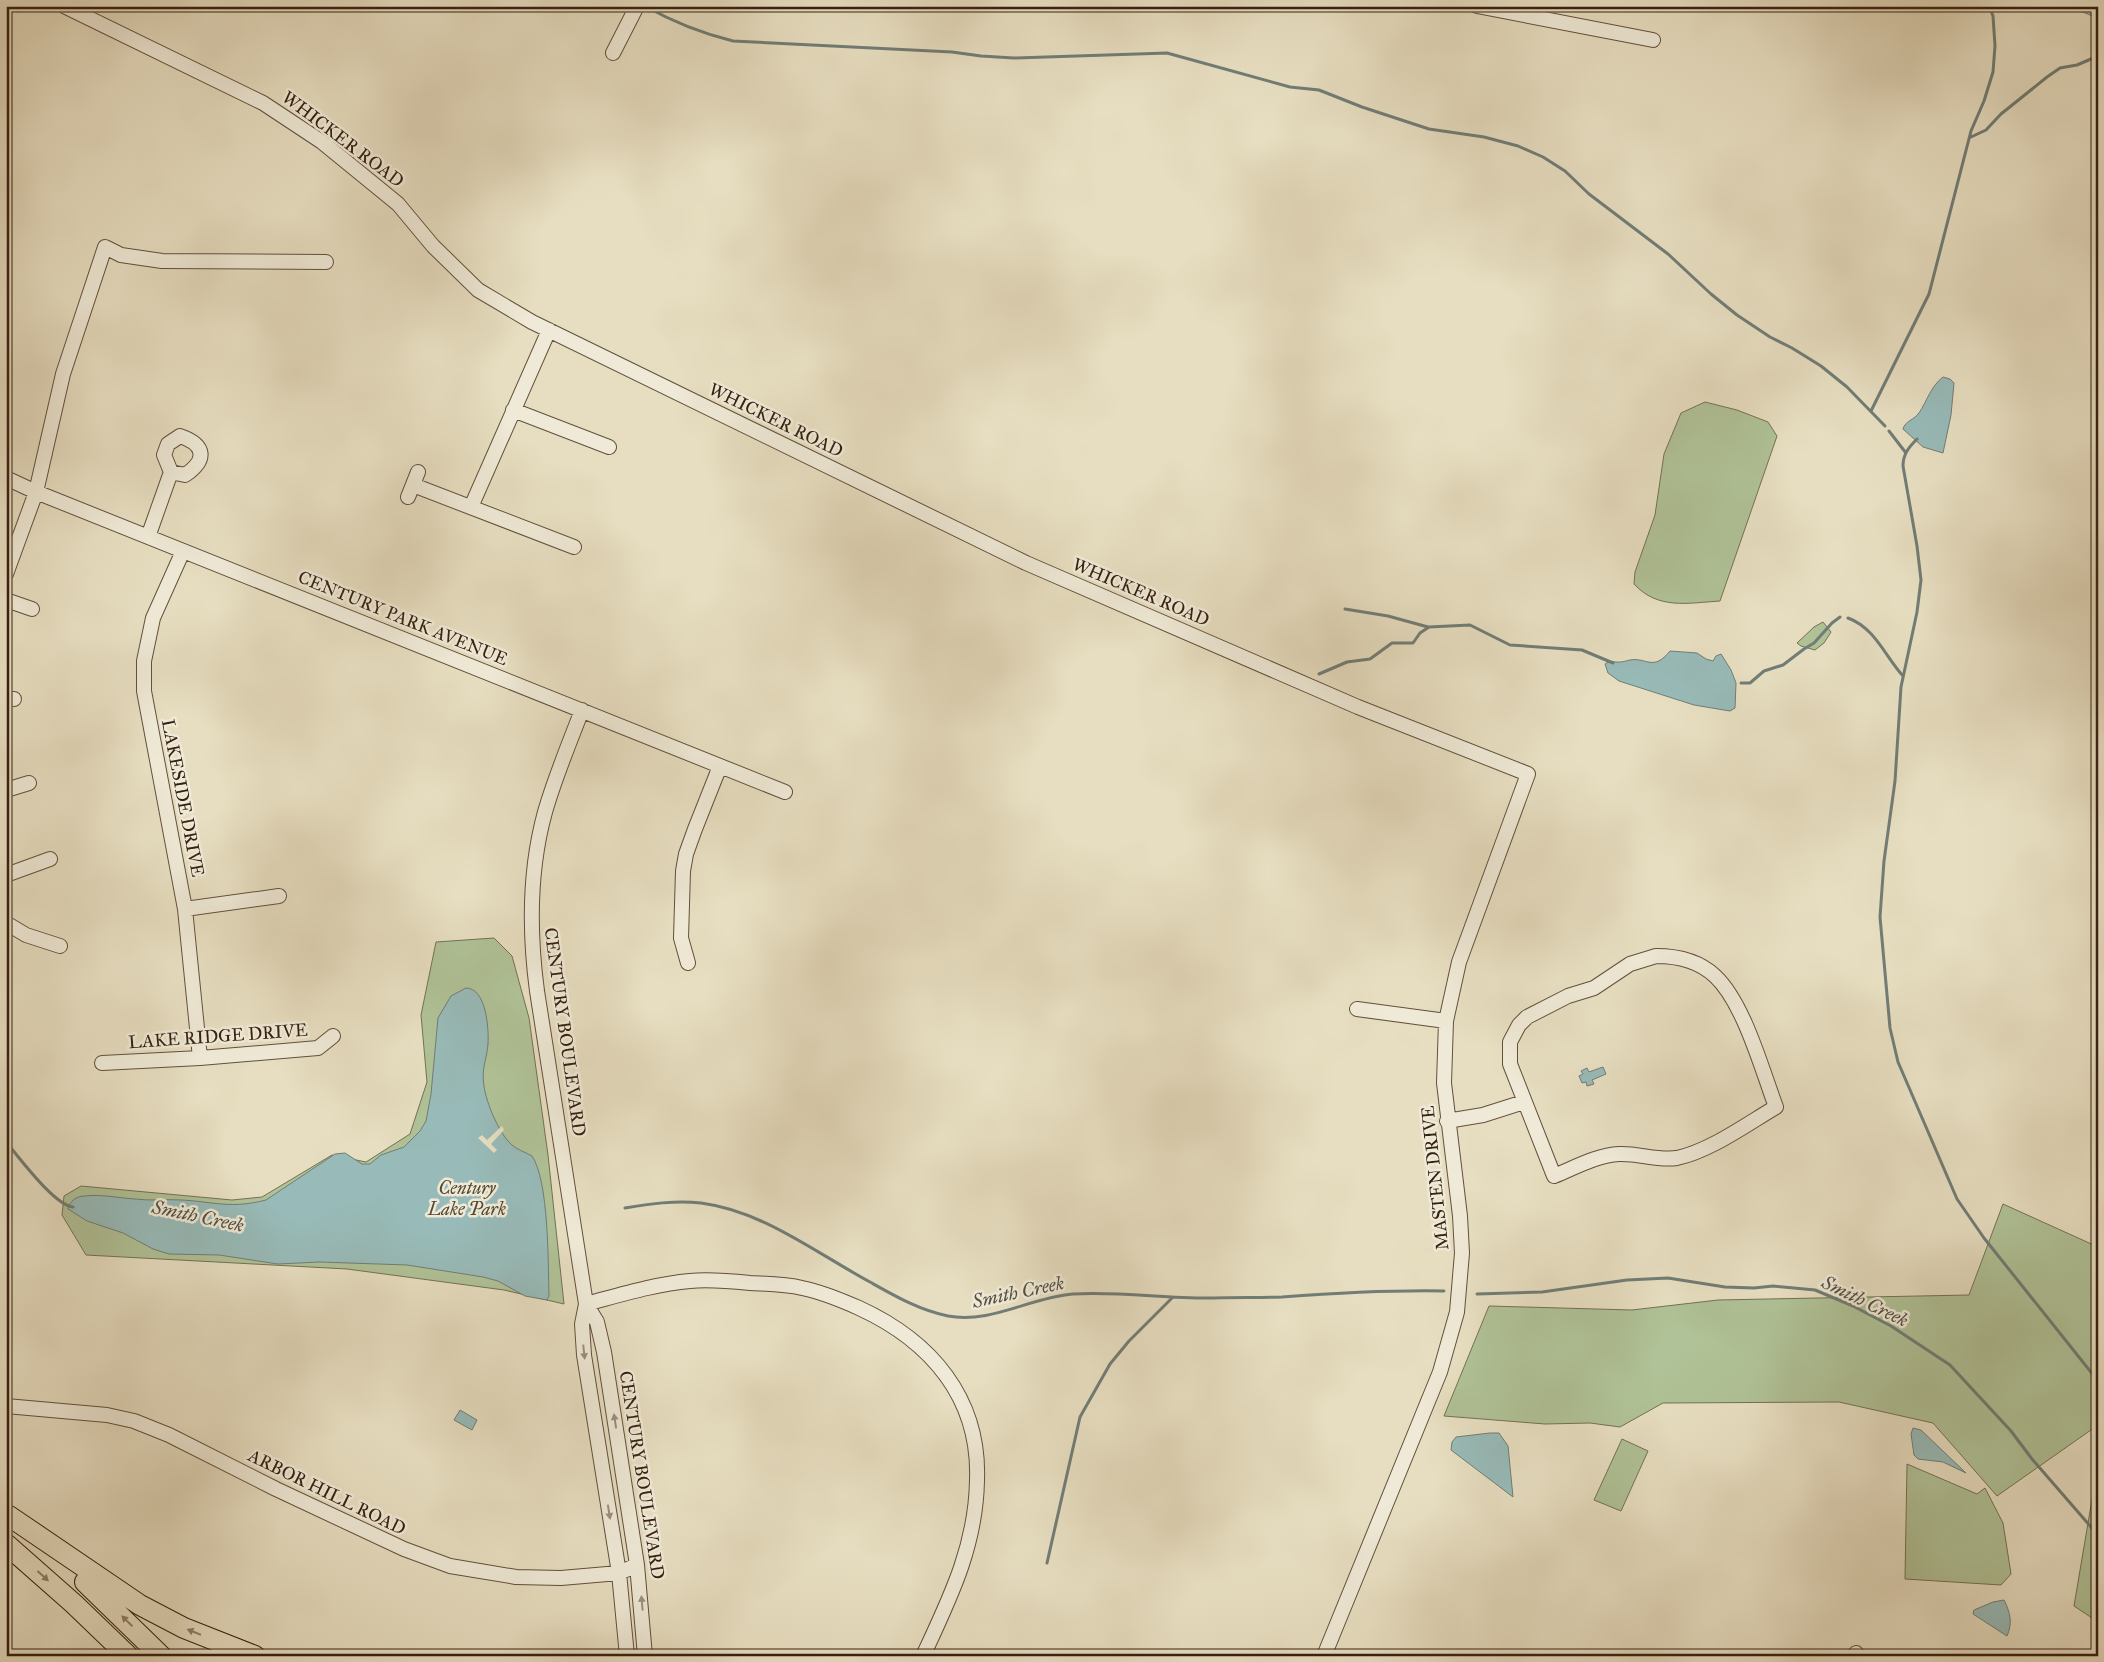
<svg xmlns="http://www.w3.org/2000/svg" width="2104" height="1662" viewBox="0 0 2104 1662" font-family="'IM FELL Great Primer',serif">
  <style>
    .green { fill: #b0c297; stroke: #737154 }
    .water { fill: #98bbb9; stroke: #717d76 }
    .pier { fill: #e7dec1 }
    .lines { fill: none; stroke-linecap: round; stroke-linejoin: round }
    .stream { stroke: #717d76; stroke-width: 3 }
    .minor-casing { stroke: #62503d; stroke-width: 16 }
    .highway-casing { stroke: #362011; stroke-width: 22 }
    .minor { stroke: #efead7; stroke-width: 14 }
    .highway { stroke: #e7dec1; stroke-width: 20 }
    .oneway { fill: #9c8f7e }
    .oneway2 { fill: #8e7f69 }
    .labels { text-anchor: middle; dominant-baseline: central; stroke-width: 5; stroke-linejoin: round; paint-order: stroke }
    .street-label { font-size: 18px; fill: #362011; stroke: #efead7 }
    .park-label { font-size: 18px; font-style: italic; fill: #544832; stroke: #efead7 }
    .water-label { font-size: 19px; font-style: italic; fill: #534e43; stroke: #efead7 }
  </style>
  <rect width="100%" height="100%" fill="#e7dec1"/>
  <filter id="stains"><feTurbulence type="fractalNoise" baseFrequency=".004" numOctaves="4"/><feColorMatrix values="0 0 0 0 .2 0 0 0 0 .09 0 0 0 0 .02 0 0 0 .5 -.17"/></filter>
  <radialGradient id="worn" r=".72"><stop offset=".6" stop-color="#630" stop-opacity="0"/><stop offset="1" stop-color="#630" stop-opacity=".3"/></radialGradient>
  <path class="green" d="M 1705,402 L 1737,410 L 1768,422 L 1777,436 L 1720,601 C 1688,603 1658,610 1634,584 L 1635,572 L 1655,515 L 1664,454 L 1681,413 Z
    M 1823,622 L 1831,632 L 1824,643 L 1815,650 L 1801,646 L 1797,643 L 1814,627 Z
    M 494,938 L 512,956 L 529,1018 L 548,1155 L 564,1304 L 504,1290 L 347,1269 L 86,1255 L 62,1215 L 64,1196 L 81,1186 L 232,1200 L 262,1197 L 332,1155 L 366,1162 L 410,1134 L 427,1082 L 421,1015 L 436,942 Z
    M 2003,1204 L 2098,1247 L 2098,1425 L 1997,1496 L 1933,1423 L 1839,1402 L 1663,1403 L 1620,1427 L 1590,1423 L 1545,1424 L 1444,1416 L 1489,1306 L 1632,1310 L 1718,1300 L 1969,1295 Z
    M 1622,1439 L 1648,1451 L 1621,1511 L 1594,1500 Z
    M 1907,1464 L 1977,1494 L 1985,1488 L 2003,1523 L 2011,1574 L 2001,1585 L 1905,1579 Z
    M 2098,1464 L 2098,1622 L 2074,1606 Z"/>
  <path class="water" d="M 2034,6 L 2098,6 L 2098,18 C 2091,16 2085,12 2078,11 C 2065,9 2044,15 2034,6 Z
    M 1943,377 L 1950,379 L 1954,383 L 1951,415 L 1943,453 L 1923,447 L 1903,429 C 1905,421 1914,420 1919,413 C 1927,401 1931,386 1943,377 Z
    M 1670,651 L 1697,653 L 1706,659 L 1713,661 L 1716,656 L 1721,654 L 1731,670 L 1736,683 L 1735,708 L 1730,711 L 1694,705 L 1619,681 L 1608,673 L 1605,664 L 1610,661 C 1619,663 1622,662 1630,660 C 1647,657 1653,672 1670,651 Z
    M 466,988 C 486,988 489,1028 488,1044 C 487,1059 481,1068 484,1086 C 486,1102 499,1134 512,1145 C 518,1150 525,1152 532,1156 C 549,1181 548,1263 549,1296 L 547,1300 L 525,1296 L 498,1281 L 483,1277 L 407,1265 L 320,1262 L 278,1264 L 219,1255 L 169,1254 L 153,1249 L 123,1233 L 87,1221 L 68,1209 C 70,1201 76,1196 85,1196 C 101,1194 119,1198 135,1199 C 150,1201 166,1199 182,1200 C 215,1202 231,1209 266,1200 L 335,1154 L 345,1153 L 362,1164 L 370,1164 L 381,1155 L 404,1147 L 420,1131 L 426,1121 L 431,1094 L 438,1018 L 451,996 Z
    M 1603,1067 L 1606,1074 L 1592,1080 L 1594,1084 L 1587,1086 L 1586,1082 L 1582,1083 L 1579,1076 L 1583,1074 L 1581,1071 L 1587,1068 L 1589,1072 Z
    M 460,1410 L 477,1420 L 472,1430 L 454,1420 Z
    M 1913,1428 L 1921,1430 L 1966,1473 L 1943,1462 L 1918,1459 L 1914,1455 L 1911,1434 Z
    M 1490,1433 L 1499,1433 L 1508,1446 L 1513,1497 L 1451,1450 L 1452,1442 L 1456,1437 Z
    M 2004,1600 C 2010,1612 2013,1623 2007,1636 L 1973,1614 L 1974,1610 L 1993,1602 Z"/>
  <path class="pier" d="M 502,1126 L 504,1130 L 491,1144 L 497,1150 L 494,1153 L 478,1138 L 482,1135 L 487,1140 Z"/>
  <g class="lines">
    <path class="stream" d="M 645,6 C 673,22 701,33 733,41 L 952,52 L 981,56 L 1014,58 L 1167,53 L 1290,87 L 1319,90 L 1362,107 L 1429,129 L 1484,137 L 1518,146 L 1543,157 L 1565,171 L 1589,194 L 1668,254 L 1711,294 L 1737,315 L 1770,337 L 1792,348 L 1821,366 L 1847,387 L 1885,426
      M 1971,137 L 1986,130 L 2001,114 L 2047,77 L 2060,68 L 2077,65 L 2098,56
      M 1871,411 L 1929,294 L 1971,131 L 1984,101 L 1993,72 L 1995,46 L 1993,16 L 1989,6
      M 1889,431 L 1906,453
      M 1917,439 C 1909,447 1903,454 1903,466 L 1917,546 L 1921,580 L 1917,612 L 1901,687 L 1895,781 L 1884,861 L 1880,917 L 1890,1028 L 1898,1062 L 1957,1199 L 1984,1238 L 2098,1381
      M 1345,609 L 1388,616 L 1428,627
      M 1848,618 C 1875,628 1885,656 1903,676
      M 1319,674 L 1347,662 L 1370,659 L 1392,643 L 1413,643 L 1420,633 L 1429,627 L 1470,625 L 1510,645 L 1582,650 L 1613,663
      M 1741,683 L 1750,683 L 1764,671 L 1783,665 L 1804,649 L 1814,643 L 1832,623 L 1840,617
      M 6,1142 C 19,1157 54,1205 73,1207
      M 625,1208 C 650,1204 675,1200 701,1203 C 763,1211 816,1253 870,1282 C 895,1296 919,1310 948,1316 C 991,1324 1031,1297 1073,1294 C 1120,1291 1167,1299 1214,1298 C 1236,1297 1259,1298 1282,1297 C 1336,1293 1389,1290 1444,1291
      M 1477,1294 L 1542,1292 L 1627,1280 L 1668,1278 L 1725,1287 L 1754,1288 L 1773,1286 L 1815,1290 L 1853,1306 L 1891,1326 L 1950,1365 L 2011,1431 L 2032,1459 L 2098,1535
      M 1047,1563 L 1080,1417 L 1110,1364 L 1129,1341 L 1172,1298"/>
    <defs>
      <path id="minor" d="M 64,6 L 263,103 L 322,142 L 398,204 L 433,246 L 478,290 L 532,322 L 1026,563 L 1358,707 L 1528,774 L 1459,962 L 1446,1021 L 1444,1083 L 1460,1216 L 1462,1253 L 1457,1312 L 1440,1372 L 1324,1656
        M 1477,6 L 1653,40
        M 613,53 L 637,6
        M 513,410 L 609,447
        M 6,478 L 36,492 L 785,792
        M 413,485 L 574,547
        M 408,497 L 418,472
        M 471,507 L 549,330
        M 148,537 L 171,472 L 164,455 L 168,444 L 180,436 C 206,445 207,460 185,475 L 171,472
        M 183,551 L 153,618 L 144,661 L 144,691 L 185,909 L 200,1058
        M 6,574 L 36,492 L 63,374 L 105,247 L 121,255 L 162,261 L 326,262
        M 6,600 L 32,609
        M 6,699 L 14,699
        M 582,710 C 569,744 555,777 545,812 C 529,870 529,931 537,991 L 586,1304 L 597,1322 L 604,1352 L 637,1565 L 645,1656
        M 6,790 L 29,783
        M 6,875 L 50,859
        M 185,909 L 279,896
        M 6,923 L 26,935 L 60,946
        M 1656,956 C 1678,956 1699,961 1715,976 C 1744,1003 1762,1070 1776,1107 C 1747,1124 1710,1151 1677,1158 C 1657,1161 1639,1153 1619,1154 C 1597,1155 1574,1168 1554,1176 L 1510,1064 L 1510,1042 L 1519,1025 L 1527,1017 L 1568,996 L 1594,988 L 1630,964 Z
        M 688,963 L 681,938 L 683,871 L 686,854 L 695,829 L 720,766
        M 1357,1009 L 1446,1021
        M 102,1063 L 200,1058 L 318,1048 L 333,1036
        M 1447,1121 L 1483,1115 L 1524,1102
        M 586,1304 C 620,1295 655,1284 690,1281 C 710,1279 730,1281 750,1283 C 767,1284 785,1284 802,1288 C 822,1292 841,1300 859,1308 C 931,1341 980,1398 977,1480 C 976,1546 950,1598 923,1656
        M 586,1304 L 582,1324 L 584,1355 L 619,1573 L 627,1656
        M 6,1406 L 107,1415 L 134,1421 L 169,1435 L 276,1489 L 404,1549 L 450,1566 L 516,1577 L 561,1578 L 619,1573 L 637,1565
        M 1854,1656 L 1856,1653 L 1858,1656"/>
      <path id="highway" d="M 9,1516 L 140,1605 L 184,1628 L 255,1656
        M 6,1544 L 74,1604 L 128,1656
        M 85,1582 L 161,1656"/>
    </defs>
    <use href="#minor" class="minor-casing"/>
    <use href="#highway" class="highway-casing"/>
    <use href="#minor" class="minor"/>
    <use href="#highway" class="highway"/>
  </g>
  <defs><path id="oneway-solid" d="M-6-.8H1V-3.2L6.5 0L1 3.2V.8H-6Z" transform="scale(1.25)"/></defs>
  <g class="oneway">
    <use href="#oneway-solid" transform="translate(584 1352) rotate(84)"/>
    <use href="#oneway-solid" transform="translate(615 1421) rotate(-99)"/>
    <use href="#oneway-solid" transform="translate(609 1512) rotate(81)"/>
    <use href="#oneway-solid" transform="translate(642 1603) rotate(-95)"/>
  </g>
  <g class="oneway2">
    <use href="#oneway-solid" transform="translate(43 1576) rotate(42)"/>
    <use href="#oneway-solid" transform="translate(127 1621) rotate(-136)"/>
    <use href="#oneway-solid" transform="translate(194 1632) rotate(-158)"/>
  </g>
  <g class="labels">
    <g class="street-label">
      <text transform="translate(343 139) rotate(37)">WHICKER ROAD</text>
      <text transform="translate(776 420) rotate(26)">WHICKER ROAD</text>
      <text transform="translate(1141 592) rotate(23)">WHICKER ROAD</text>
      <text transform="translate(403 618) rotate(22)">CENTURY PARK AVENUE</text>
      <text transform="translate(183 798) rotate(79)">LAKESIDE DRIVE</text>
      <text transform="translate(565 1032) rotate(82)">CENTURY BOULEVARD</text>
      <text transform="translate(218 1036) rotate(-4)">LAKE RIDGE DRIVE</text>
      <text transform="translate(1435 1178) rotate(-96)">MASTEN DRIVE</text>
      <text transform="translate(642 1475) rotate(81)">CENTURY BOULEVARD</text>
      <text transform="translate(327 1492) rotate(26)">ARBOR HILL ROAD</text>
    </g>
    <g class="park-label">
      <text x="467" y="1188">Century<tspan x="467" dy="21">Lake Park</tspan></text>
    </g>
    <g class="water-label">
      <text transform="translate(198 1216) rotate(12)">Smith Creek</text>
      <text transform="translate(1018 1292) rotate(-12)">Smith Creek</text>
      <text transform="translate(1865 1301) rotate(26)">Smith Creek</text>
    </g>
  </g>
  <rect width="2104" height="1662" fill="none" stroke="#e7dec1" stroke-width="25"/>
  <rect x="8" y="8" width="2089" height="1647" fill="none" stroke="#362011" stroke-width="2.5"/>
  <rect x="12" y="12" width="2079" height="1637" fill="none" stroke="#362011"/>
  <rect width="100%" height="100%" filter="url(#stains)"/>
  <rect width="100%" height="100%" fill="url(#worn)"/>
</svg>
